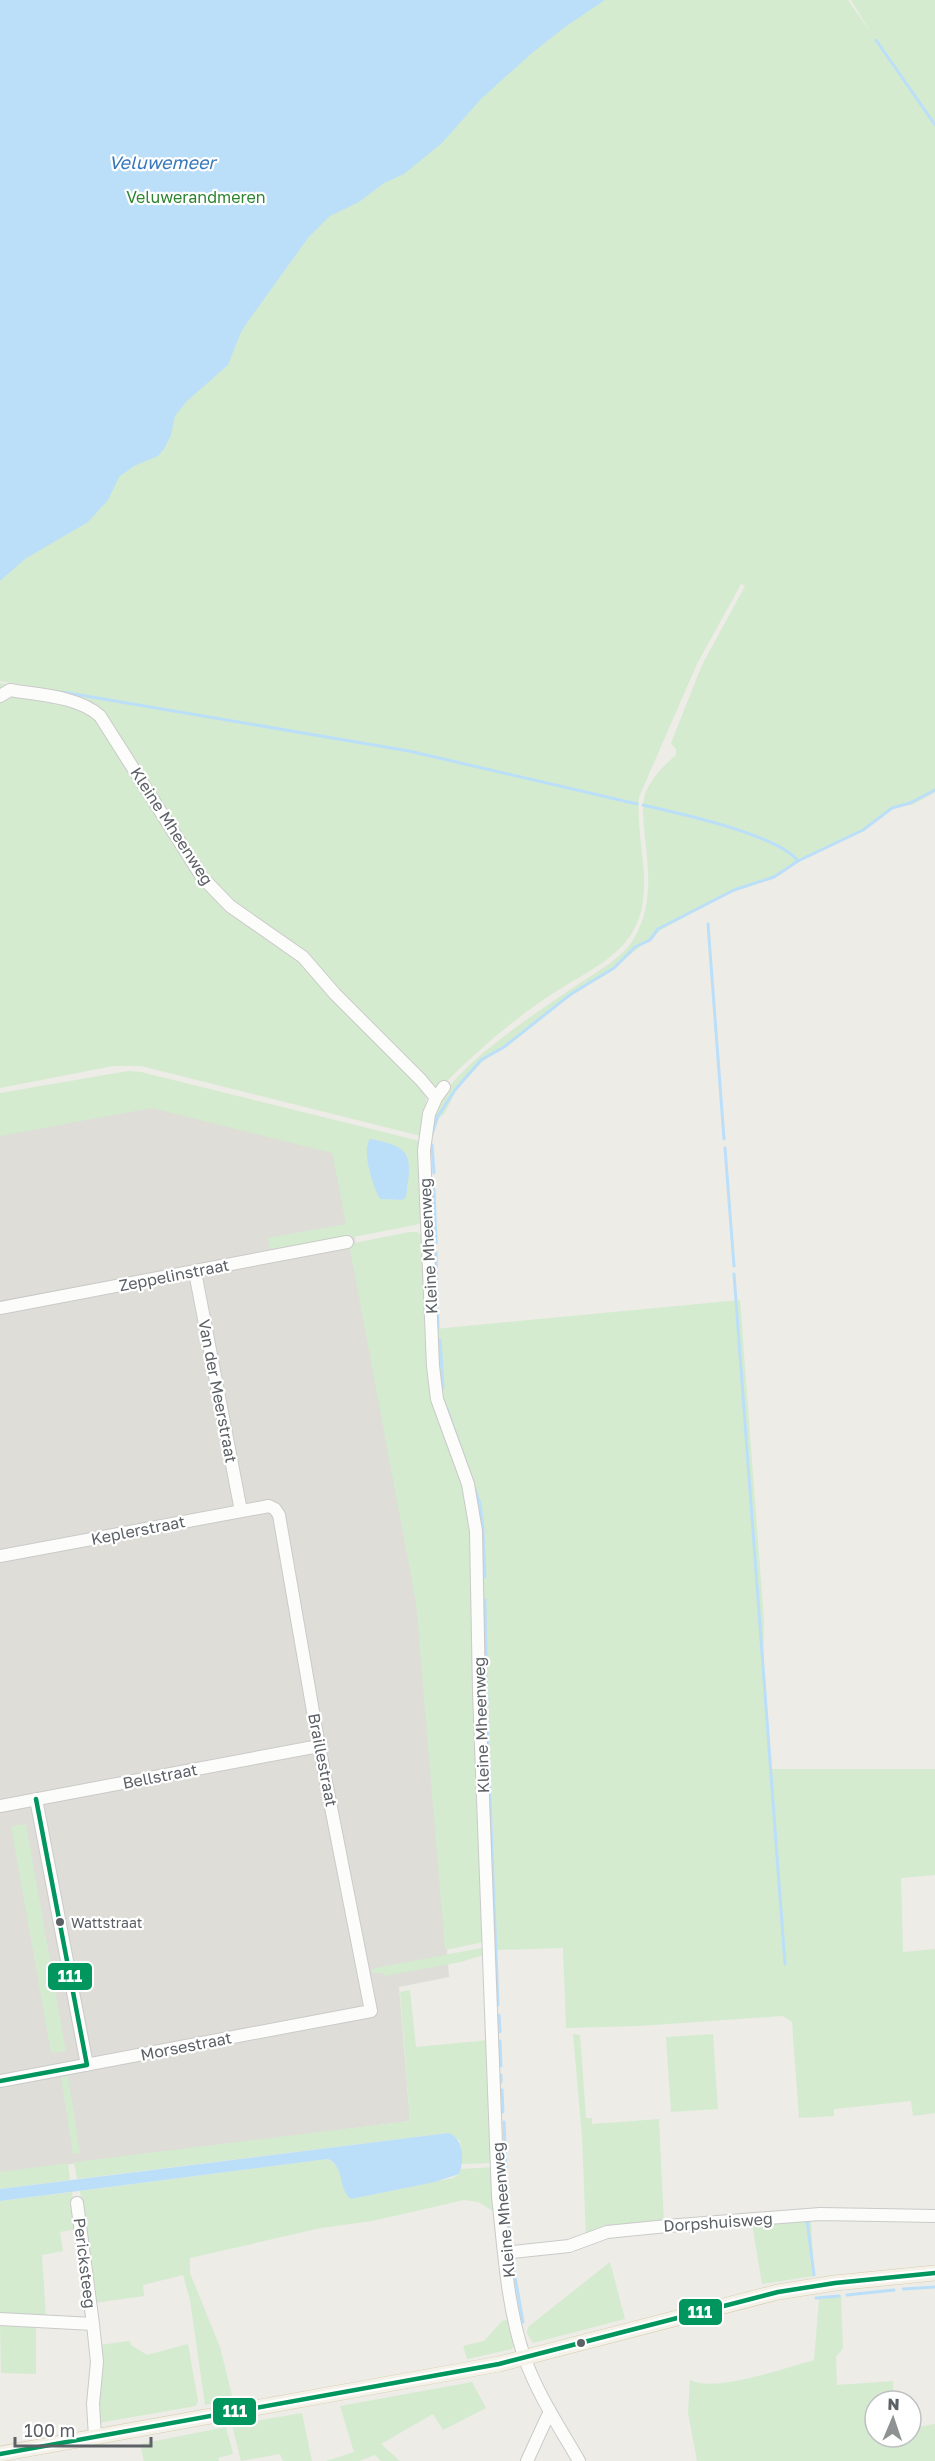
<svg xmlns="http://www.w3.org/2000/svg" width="935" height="2461" viewBox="0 0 935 2461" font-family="'Golos Text',sans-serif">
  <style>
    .industrial { fill: #deddd8 }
    .green { fill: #d4ebd0; fill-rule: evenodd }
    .water { fill: #bbdff8 }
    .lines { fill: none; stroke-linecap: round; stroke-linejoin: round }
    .stream { stroke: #bbdff8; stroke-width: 3 }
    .minor-casing { stroke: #cacac9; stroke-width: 14 }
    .major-casing { stroke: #d7cdb3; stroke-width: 16 }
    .minor { stroke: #fcfcfb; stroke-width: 12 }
    .major { stroke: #f3f1e8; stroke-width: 15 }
    .bus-1-casing { stroke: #fff; stroke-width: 9 }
    .bus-1 { stroke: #00965e; stroke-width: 4.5 }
    .bus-dot { fill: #5c6166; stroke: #fff; stroke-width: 2 }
    .labels { text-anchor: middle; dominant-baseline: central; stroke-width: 4.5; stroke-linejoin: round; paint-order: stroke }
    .bus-label { font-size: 14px; fill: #5c6166; stroke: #fff; text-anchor: start }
    .park-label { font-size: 16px; fill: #2d8430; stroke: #fff }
    .street-label { font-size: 16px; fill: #5c6166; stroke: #fff }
    .water-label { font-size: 18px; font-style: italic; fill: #3879bb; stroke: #fff }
    .line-badge { stroke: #fff; stroke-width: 2 }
    .badge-label { font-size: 16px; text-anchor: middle; font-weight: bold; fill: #fff }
  </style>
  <rect width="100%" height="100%" fill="#edece7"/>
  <path class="industrial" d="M 156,1106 L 338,1147 L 422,1601 L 449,1977 L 399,1987 L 410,2121 L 0,2173 L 0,1134 Z"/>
  <path class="green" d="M 0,0 L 848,0 L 871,33 L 851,0 L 935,0 L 935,792 L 912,805 L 896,805 L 866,827 L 801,859 L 780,875 L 728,893 L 659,931 L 614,968 L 559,1004 L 482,1062 L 457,1089 L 444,1114 L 430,1125 C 433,1117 435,1107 440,1100 C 463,1060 540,1010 580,983 C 601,969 626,956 637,933 C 652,903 649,872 645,839 C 644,824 641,809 645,794 C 650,780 665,764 676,755 L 676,749 L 671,743 L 702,665 L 745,586 L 741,584 L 697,664 L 639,797 C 636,834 649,871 642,907 C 639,921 633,934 624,944 C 605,965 575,979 552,994 C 514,1019 479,1049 446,1082 L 439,1087 L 433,1088 L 335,990 L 209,882 L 96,709 L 0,691 L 0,683 L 47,689 L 0,681 Z
    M 5,694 L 80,706 L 95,715 L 196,875 L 291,951 L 427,1094 L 421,1136 L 141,1066 L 113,1066 L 0,1088 L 0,702 Z
    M 128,1071 L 141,1072 L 416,1140 L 420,1143 L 423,1222 L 415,1225 L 276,1252 L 270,1248 L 268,1238 L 346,1224 L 332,1153 L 152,1108 L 0,1136 L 0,1093 ZM 367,1143 L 407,1155 L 408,1185 L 402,1200 L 380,1199 L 367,1157 Z
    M 409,1232 L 417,1232 L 423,1236 L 431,1386 L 470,1510 L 483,1942 L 445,1950 L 416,1603 L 349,1244 Z
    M 740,1300 L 764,1621 L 763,1682 L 770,1769 L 935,1769 L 935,1875 L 901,1878 L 903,1952 L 935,1949 L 935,2113 L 913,2116 L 911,2101 L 834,2109 L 834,2116 L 799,2118 L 792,2022 L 783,2016 L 640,2026 L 566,2028 L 563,1948 L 497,1950 L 488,1690 L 481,1641 L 480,1531 L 440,1398 L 435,1329 Z
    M 26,1824 L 66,2051 L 51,2053 L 11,1826 Z
    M 486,1947 L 486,1954 L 461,1962 L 384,1976 L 383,1973 L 373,1973 L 371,1969 Z
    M 410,1990 L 416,2047 L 489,2040 L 493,2163 L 461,2164 L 460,2141 L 448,2133 L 77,2179 L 74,2162 L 410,2121 L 400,1992 Z
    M 573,2034 L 580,2035 L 586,2118 L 592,2118 L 592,2124 L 659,2119 L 664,2224 L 586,2237 L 582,2137 Z
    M 713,2034 L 718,2109 L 671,2112 L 666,2037 Z
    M 68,2076 L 80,2153 L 73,2154 L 61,2077 Z
    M 328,2159 L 338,2167 L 351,2199 L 453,2178 L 459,2174 L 461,2169 L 494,2167 L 496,2213 L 478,2202 L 464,2200 L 372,2221 L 321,2228 L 190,2258 L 190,2273 L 220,2347 L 233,2399 L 205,2405 L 190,2300 L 183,2275 L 143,2285 L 144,2296 L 94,2303 L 80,2191 Z
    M 68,2163 L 70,2180 L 0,2189 L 0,2172 Z
    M 72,2192 L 76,2229 L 60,2232 L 63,2251 L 42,2255 L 46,2317 L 0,2317 L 0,2201 Z
    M 811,2221 L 814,2276 L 762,2284 L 752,2224 Z
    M 610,2262 L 625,2319 L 533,2343 L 527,2333 L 528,2327 Z
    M 841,2295 L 843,2348 L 836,2357 L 837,2385 L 893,2381 L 894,2401 L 875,2401 L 875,2437 L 911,2437 L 911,2428 L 935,2424 L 935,2461 L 697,2461 L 688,2413 L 690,2380 C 715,2393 785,2368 814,2360 L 819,2299 Z
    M 507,2313 L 515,2343 L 512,2349 L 467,2359 L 463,2346 L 484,2341 L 502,2321 L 507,2320 Z
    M 0,2323 L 36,2324 L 36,2374 L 1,2373 Z
    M 130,2341 L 131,2345 L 147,2355 L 188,2344 L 198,2401 L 196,2406 L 98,2423 L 99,2345 Z
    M 472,2382 L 486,2408 L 443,2430 L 433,2414 L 381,2444 L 400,2461 L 381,2461 L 375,2455 L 359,2461 L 326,2461 L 354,2452 L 340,2406 Z
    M 302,2413 L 312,2461 L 283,2461 L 280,2454 L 241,2461 L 232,2425 Z
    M 226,2427 L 233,2454 L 218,2458 L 219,2461 L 144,2461 L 140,2444 Z"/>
  <path class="water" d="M 0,0 L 605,0 L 565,27 L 532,53 L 481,99 L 442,143 L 404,174 L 384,183 L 359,202 L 330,216 L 308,238 L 249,320 L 241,332 L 228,365 L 187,401 L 175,416 L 171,435 L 164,449 L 158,456 L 134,466 L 119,477 L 108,500 L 88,522 L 25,559 L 0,581 Z
    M 370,1139 C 413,1147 412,1155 406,1197 L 402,1200 L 380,1199 C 373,1187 361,1150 370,1139 Z
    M 448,2133 C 463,2137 465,2160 459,2174 L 435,2182 L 351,2199 C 337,2188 346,2168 328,2159 L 0,2201 L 0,2189 Z"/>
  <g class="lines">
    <path class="stream" d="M 876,40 L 935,125
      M 62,692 L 409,751 L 637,804
      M 643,805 C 677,813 777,834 798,861
      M 708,924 L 724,1139
      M 432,1134 L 438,1116 L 455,1090 L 481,1060 L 504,1047 L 571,994 L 614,968 L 635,947 L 650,940 L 658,929 L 734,890 L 774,877 L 798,861 L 863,830 L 892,808 L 910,803 L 935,790
      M 432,1145 L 434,1173
      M 725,1148 L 734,1266
      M 434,1189 L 436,1243
      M 436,1252 L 438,1328
      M 734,1274 L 785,1964
      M 440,1340 L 443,1388
      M 447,1409 L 480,1504 L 483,1528 L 485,1577
      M 485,1600 L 487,1707
      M 487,1717 L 498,2005
      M 499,2015 L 500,2032
      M 500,2041 L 501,2066
      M 501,2075 L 501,2082
      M 502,2090 L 503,2112
      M 504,2122 L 507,2193
      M 507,2211 L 510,2246
      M 807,2220 L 814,2275
      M 514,2271 L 523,2322
      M 903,2289 L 935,2287
      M 847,2295 L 894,2290
      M 816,2298 L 839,2296"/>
    <defs>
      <path id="minor" d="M 0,696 L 10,690 C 38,695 78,696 100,716 L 202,877 L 230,906 L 303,957 L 335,994 L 421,1080 L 436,1098
        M 444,1087 L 436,1098 L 429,1114 L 424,1150 L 433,1366 L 437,1399 L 468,1484 L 476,1531 L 479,1692 L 498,2196 C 504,2250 507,2308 525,2359 C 538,2395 560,2428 579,2461
        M 195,1272 L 241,1511
        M 0,1308 L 347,1242
        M 0,1556 L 269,1506 L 275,1509 L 279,1515 L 319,1746 L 371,2011 L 0,2081
        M 36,1799 L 87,2065
        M 0,1806 L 319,1746
        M 77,2203 L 93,2324
        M 504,2253 L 569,2246 L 607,2232 L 667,2226 L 820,2214 L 935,2216
        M 0,2319 L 93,2324 L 97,2362 L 93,2404 L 95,2437
        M 527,2461 L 550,2411"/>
      <path id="major" d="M 0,2454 L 499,2364 L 778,2292 L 835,2283 L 935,2273"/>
    </defs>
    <use href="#minor" class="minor-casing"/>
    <use href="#major" class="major-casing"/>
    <use href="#minor" class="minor"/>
    <use href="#major" class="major"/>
    <defs>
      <path id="bus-1" d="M 36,1799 L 87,2065
        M 0,2081 L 87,2065
        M 0,2454 L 499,2364 L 778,2292 L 835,2283 L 935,2273"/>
    </defs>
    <use href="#bus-1" class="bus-1-casing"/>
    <use href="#bus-1" class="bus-1"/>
  </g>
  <g class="bus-dot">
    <circle cx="60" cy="1922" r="5"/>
    <circle cx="581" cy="2343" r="5"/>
  </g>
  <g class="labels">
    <g class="bus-label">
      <text x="71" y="1922">Wattstraat</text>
    </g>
    <g class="park-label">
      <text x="196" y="197">Veluwerandmeren</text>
    </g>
    <g class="street-label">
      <text transform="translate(172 826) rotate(57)">Kleine Mheenweg</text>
      <text transform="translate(428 1246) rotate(-93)">Kleine Mheenweg</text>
      <text transform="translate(174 1275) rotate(-11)">Zeppelinstraat</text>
      <text transform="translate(218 1391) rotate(79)">Van der Meerstraat</text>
      <text transform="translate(138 1530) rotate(-11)">Keplerstraat</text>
      <text transform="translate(481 1725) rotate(-92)">Kleine Mheenweg</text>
      <text transform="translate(323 1760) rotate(79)">Braillestraat</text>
      <text transform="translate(160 1776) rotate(-11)">Bellstraat</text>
      <text transform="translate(186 2046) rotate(-11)">Morsestraat</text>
      <text transform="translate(503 2210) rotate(-95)">Kleine Mheenweg</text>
      <text transform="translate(718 2222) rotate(-4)">Dorpshuisweg</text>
      <text transform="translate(85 2263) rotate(83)">Pericksteeg</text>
    </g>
    <g class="water-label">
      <text x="162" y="162">Veluwemeer</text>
    </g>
  </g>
  <g class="line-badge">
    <rect x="47" y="1962" width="46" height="29" rx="6" fill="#00965e"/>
    <rect x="678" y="2298" width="45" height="28" rx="6" fill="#00965e"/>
    <rect x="212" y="2397" width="45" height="29" rx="6" fill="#00965e"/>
  </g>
  <g class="badge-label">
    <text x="70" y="1982">111</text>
    <text x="700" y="2318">111</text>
    <text x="235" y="2417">111</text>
  </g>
  <g transform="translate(893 2419) rotate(2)"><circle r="28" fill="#ffffff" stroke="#bec0c2" stroke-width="1.5"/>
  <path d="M0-4.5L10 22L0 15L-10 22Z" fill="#8f9293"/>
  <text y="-9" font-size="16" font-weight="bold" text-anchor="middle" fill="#5c6166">N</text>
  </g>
  <path d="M15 2437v9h136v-9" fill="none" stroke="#5c6166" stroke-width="3"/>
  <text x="24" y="2437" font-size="18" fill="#5c6166" stroke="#ffffff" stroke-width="4.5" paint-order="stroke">100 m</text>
</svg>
